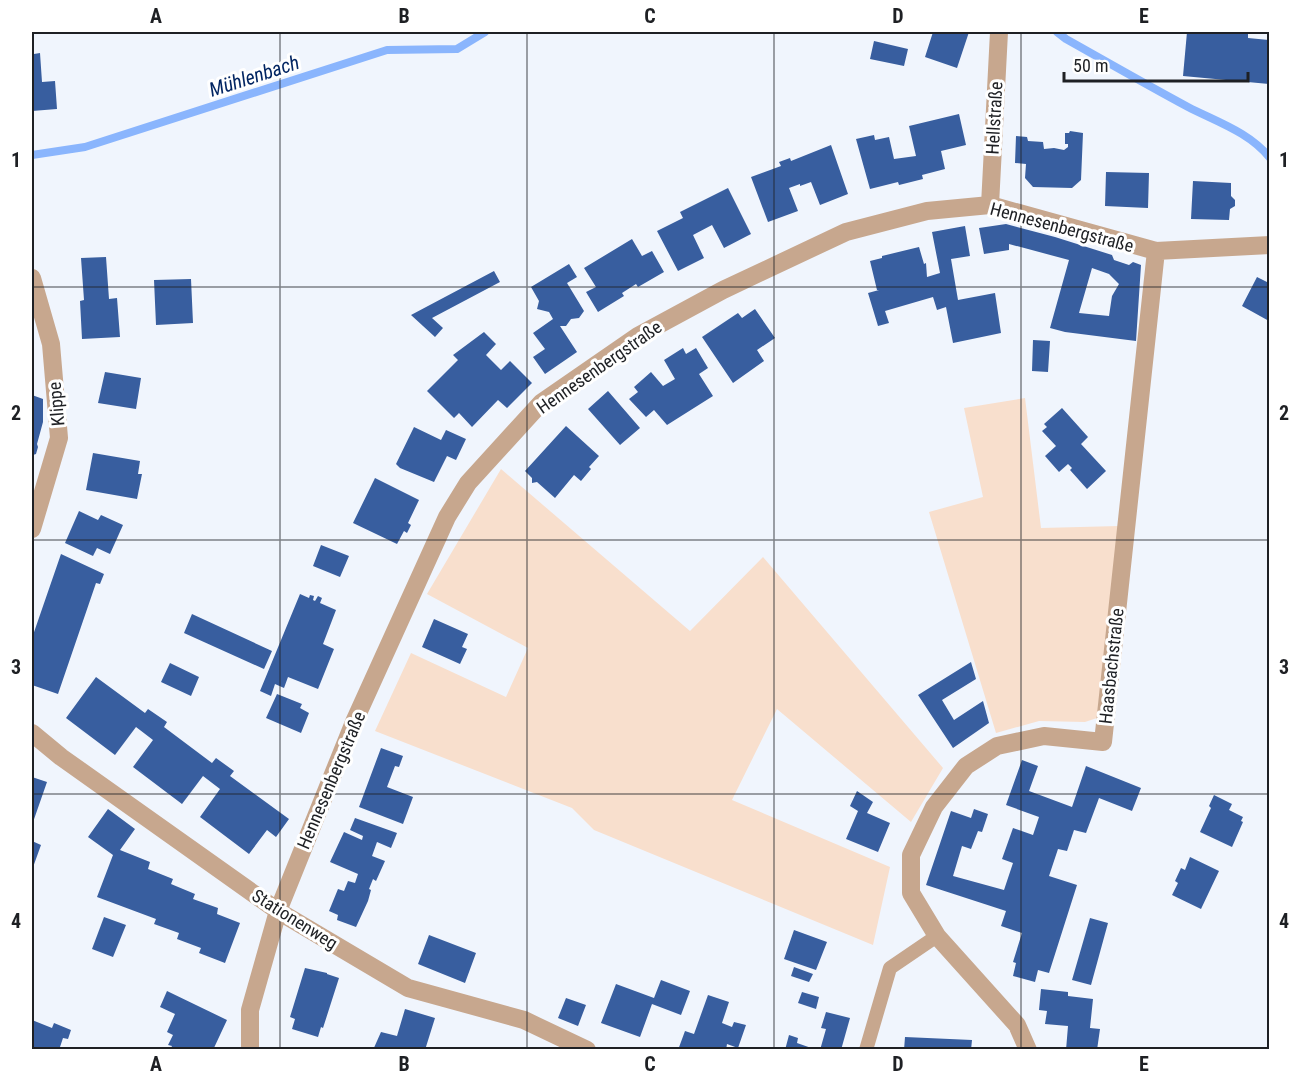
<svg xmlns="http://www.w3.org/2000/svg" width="1301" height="1081" viewBox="0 0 1301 1081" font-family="'Roboto Condensed',sans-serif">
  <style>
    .green { fill: #f8dfcd }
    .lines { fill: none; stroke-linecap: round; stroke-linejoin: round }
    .stream { stroke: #8ab5fd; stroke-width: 8 }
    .building { fill: #385e9f; fill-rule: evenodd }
    .service { stroke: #c7a78e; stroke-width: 14 }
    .minor { stroke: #c7a78e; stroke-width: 18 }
    .grid { fill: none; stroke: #1e2024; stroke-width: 1.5; stroke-opacity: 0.55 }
    .labels { text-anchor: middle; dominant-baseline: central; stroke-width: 6; stroke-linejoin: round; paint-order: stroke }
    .street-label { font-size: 18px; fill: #1e2024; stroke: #fff }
    .water-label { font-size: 20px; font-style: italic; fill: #022562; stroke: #fff }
    .neatline { fill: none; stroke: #1e2024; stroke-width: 2 }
    .grid-label { font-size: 20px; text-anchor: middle; font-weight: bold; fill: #1e2024 }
  </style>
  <rect width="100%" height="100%" fill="#f0f5fd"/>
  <path class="green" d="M 1025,398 L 1041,528 L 1119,526 L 1097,718 L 1085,722 L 1039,721 L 996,733 L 929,512 L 983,497 L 964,408 Z
    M 501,469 L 690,631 L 763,557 L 943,768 L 911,822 L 777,709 L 732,800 L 890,867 L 873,945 L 594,830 L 572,808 L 375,731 L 411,653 L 506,697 L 528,648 L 427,594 Z"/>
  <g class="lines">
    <path class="stream" d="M 1057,32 L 1066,39 C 1107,62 1147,85 1188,107 C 1217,122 1249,132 1270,158
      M 32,155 L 85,147 L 387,50 L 457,49 L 485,32"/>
  </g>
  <path class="building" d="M 933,32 L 969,32 L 957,68 L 925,57 Z
    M 1187,32 L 1248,32 L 1248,38 L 1269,40 L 1269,84 L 1183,76 Z
    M 32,41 L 33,41 L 34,54 L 40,53 L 42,82 L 55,81 L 57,109 L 32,111 Z
    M 874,41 L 908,49 L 904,66 L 870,59 Z
    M 959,114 L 966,145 L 941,151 L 945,169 L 922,175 L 923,179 L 899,185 L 898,182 L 870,189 L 856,139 L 874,135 L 875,140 L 889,137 L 894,159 L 916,156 L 909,126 Z
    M 1070,131 L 1083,133 L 1081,180 L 1072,188 L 1033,187 L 1025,178 L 1026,164 L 1015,163 L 1016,136 L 1027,137 L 1028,141 L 1043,142 L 1044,149 L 1054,148 L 1064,150 L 1068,147 L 1068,144 L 1065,144 L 1065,133 L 1069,133 Z
    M 831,145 L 848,194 L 820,205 L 811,182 L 800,186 L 800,184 L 789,188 L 798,211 L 768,222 L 751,177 L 781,166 L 779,162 L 790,158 L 791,161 Z
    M 1106,172 L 1149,173 L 1148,208 L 1105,206 Z
    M 1193,181 L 1231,183 L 1231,196 L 1235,200 L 1235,206 L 1230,209 L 1229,220 L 1191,219 Z
    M 728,188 L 751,234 L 724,248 L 712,225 L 693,235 L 704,258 L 678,271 L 657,231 L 683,218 L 680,212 Z
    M 1006,224 L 1055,237 L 1112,255 L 1114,260 L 1129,265 L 1133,262 L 1141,265 L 1136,341 L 1065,332 L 1050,328 L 1069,260 L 1009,244 L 1009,250 L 984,254 L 979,228 ZM 1092,268 L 1109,274 L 1119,284 L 1112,296 L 1109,316 L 1079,313 Z
    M 965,226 L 970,256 L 951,259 L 958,300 L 995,293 L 1001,333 L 953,343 L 946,307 L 937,310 L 933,297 L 885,311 L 889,323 L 878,326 L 868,293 L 879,290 L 877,290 L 870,261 L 882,258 L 882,256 L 919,247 L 924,264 L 926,263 L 927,277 L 940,273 L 932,232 Z
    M 632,239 L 642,256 L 652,251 L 664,272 L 638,287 L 636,284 L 622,293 L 624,296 L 598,312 L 586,292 L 596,287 L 584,268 Z
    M 106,257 L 109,299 L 117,298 L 120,337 L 82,339 L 80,301 L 84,300 L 81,258 Z
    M 569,264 L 577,277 L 567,283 L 584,311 L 579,318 L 571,319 L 566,326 L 560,326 L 577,352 L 545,374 L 533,357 L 545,349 L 533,333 L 553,319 L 549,312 L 537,309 L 539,301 L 531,287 Z
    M 494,271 L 500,282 L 432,318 L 443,328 L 435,337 L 411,315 Z
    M 1257,277 L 1269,283 L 1269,321 L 1242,306 Z
    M 191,279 L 193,323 L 156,325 L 154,280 Z
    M 755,309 L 775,338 L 757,350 L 764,361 L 733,383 L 702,337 L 738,313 L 742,318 Z
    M 484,332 L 496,344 L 486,355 L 501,370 L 510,361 L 532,383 L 507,408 L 498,400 L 472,427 L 459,413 L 454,418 L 427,391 L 458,360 L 453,355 Z
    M 1033,340 L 1050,341 L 1048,372 L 1032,371 Z
    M 683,348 L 686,354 L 696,348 L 708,368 L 699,374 L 713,396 L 667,425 L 654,410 L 646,417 L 629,399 L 638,392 L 634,387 L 651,372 L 663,386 L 675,379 L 664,360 Z
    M 105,372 L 141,378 L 136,409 L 98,403 Z
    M 608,391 L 640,428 L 620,445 L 588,409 Z
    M 32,395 L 43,399 L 43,422 L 37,444 L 38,447 L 36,454 L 33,455 L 32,460 Z
    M 1062,408 L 1088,437 L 1081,444 L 1106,471 L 1087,489 L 1070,470 L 1072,468 L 1068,464 L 1059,472 L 1045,456 L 1056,446 L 1042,431 L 1047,427 L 1044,424 Z
    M 566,426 L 599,456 L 589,467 L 591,469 L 581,481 L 574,475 L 555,498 L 537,482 L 532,483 L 532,478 L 525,471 Z
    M 414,427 L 441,440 L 446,430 L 466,439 L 456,460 L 447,456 L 434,482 L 400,468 L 396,464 Z
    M 93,453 L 140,461 L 138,474 L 142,474 L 137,499 L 86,490 Z
    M 375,478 L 419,500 L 408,523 L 411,525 L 407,533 L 404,531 L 397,544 L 353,523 Z
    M 79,511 L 98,520 L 101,515 L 123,525 L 110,554 L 97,548 L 93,556 L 65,543 Z
    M 321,545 L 349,556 L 340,577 L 313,566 Z
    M 61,554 L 104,574 L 100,584 L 96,583 L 58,694 L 32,685 L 32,638 Z
    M 300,594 L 309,598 L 310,595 L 314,596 L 313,600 L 315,601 L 318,596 L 322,598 L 320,603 L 336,610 L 323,644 L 334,649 L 318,689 L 288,677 L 284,688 L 275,684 L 271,696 L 260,691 Z
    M 192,614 L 272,651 L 264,669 L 184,633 Z
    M 434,619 L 468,634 L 462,647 L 467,649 L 460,664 L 422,647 Z
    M 971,662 L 976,679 L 942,700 L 954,720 L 983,701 L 989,723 L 953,748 L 918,695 Z
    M 170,663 L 199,677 L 191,696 L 161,682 Z
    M 96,677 L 145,713 L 148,709 L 167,722 L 164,727 L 212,763 L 216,758 L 234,771 L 230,776 L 289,819 L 276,837 L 267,830 L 249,854 L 200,817 L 220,789 L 203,776 L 182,804 L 133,767 L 153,740 L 136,727 L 115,755 L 66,718 Z
    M 277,694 L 302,704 L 300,708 L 309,713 L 301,733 L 266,718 Z
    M 381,748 L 403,756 L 399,767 L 395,766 L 387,787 L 413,797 L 403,824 L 359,807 Z
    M 1022,760 L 1038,766 L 1029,791 L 1072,807 L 1086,766 L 1141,788 L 1132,811 L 1099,798 L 1086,833 L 1074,830 L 1067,851 L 1058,849 L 1049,876 L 1077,885 L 1049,973 L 1038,970 L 1035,982 L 1013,976 L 1016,963 L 1013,962 L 1022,933 L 1001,926 L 1006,911 L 926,885 L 951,811 L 971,818 L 974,809 L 988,814 L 982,832 L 978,831 L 971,849 L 962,846 L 953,876 L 1004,890 L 1013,863 L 1002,859 L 1013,828 L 1033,835 L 1039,817 L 1006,805 Z
    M 32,777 L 47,782 L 32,825 Z
    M 857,791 L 873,802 L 867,813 L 890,823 L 878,852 L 846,839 L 858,811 L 850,806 Z
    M 1214,795 L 1232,804 L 1229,810 L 1243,817 L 1241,821 L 1243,822 L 1232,847 L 1200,832 L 1211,808 L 1209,806 Z
    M 108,809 L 135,829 L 120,850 L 150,862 L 148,869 L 173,879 L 171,884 L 195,894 L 193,899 L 218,908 L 217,914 L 240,923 L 225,963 L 199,953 L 201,948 L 177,939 L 179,933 L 154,924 L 156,919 L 97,897 L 113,855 L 88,837 Z
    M 355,818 L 397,833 L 391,848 L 377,842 L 372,856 L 385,861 L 376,881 L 373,879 L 369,889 L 371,890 L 368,901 L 356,927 L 337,920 L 338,915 L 329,911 L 338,889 L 344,891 L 348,881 L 355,883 L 358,874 L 330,862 L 344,832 L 362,840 L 363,836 L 350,830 Z
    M 32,841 L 41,845 L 32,870 Z
    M 1190,857 L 1219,871 L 1201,909 L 1172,895 L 1178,883 L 1175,881 L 1181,868 L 1185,870 Z
    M 104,917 L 126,925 L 113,957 L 92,949 Z
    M 1090,918 L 1108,923 L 1091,985 L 1072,980 Z
    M 794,930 L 827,942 L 816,970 L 784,959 Z
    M 429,935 L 476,953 L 465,983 L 418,964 Z
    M 794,967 L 813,974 L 809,982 L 791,976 Z
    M 305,968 L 327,973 L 327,974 L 339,978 L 323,1028 L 321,1027 L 318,1037 L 292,1029 L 295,1019 L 290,1017 Z
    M 661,980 L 690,991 L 681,1015 L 652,1004 L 640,1037 L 601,1023 L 616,984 L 654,998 Z
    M 1041,989 L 1068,992 L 1068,996 L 1093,999 L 1090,1028 L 1100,1029 L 1097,1050 L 1066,1050 L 1068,1026 L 1045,1024 L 1047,1011 L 1039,1010 Z
    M 167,991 L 227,1020 L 213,1050 L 170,1050 L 172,1046 L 168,1045 L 173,1035 L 167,1032 L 175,1014 L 160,1007 Z
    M 802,992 L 819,997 L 816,1009 L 798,1003 Z
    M 708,995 L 729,1002 L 722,1023 L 732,1027 L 734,1022 L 746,1025 L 738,1048 L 727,1044 L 726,1050 L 678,1050 L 685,1031 L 694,1034 Z
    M 566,998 L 586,1005 L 578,1026 L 558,1018 Z
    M 405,1009 L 435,1018 L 425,1050 L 373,1050 L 381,1032 L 397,1036 Z
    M 826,1012 L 850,1018 L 841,1050 L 820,1050 L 826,1029 L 821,1028 Z
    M 32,1020 L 52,1028 L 54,1023 L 71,1030 L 68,1039 L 63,1038 L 59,1050 L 32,1050 Z
    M 789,1035 L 798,1038 L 797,1043 L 817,1050 L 785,1050 Z
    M 905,1037 L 972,1040 L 971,1050 L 904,1050 Z"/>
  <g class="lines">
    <path class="service" d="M 866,1050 L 890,968 L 937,936"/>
    <path class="minor" d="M 990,205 L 999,32
      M 32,278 L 51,344 L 59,438 L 32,529
      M 32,733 L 61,757 L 278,911 L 408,988 L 524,1020 L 587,1050
      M 250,1050 L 250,1010 L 278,911 L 354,722 L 447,517 L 468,483 L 541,403 L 638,336 L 723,290 L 846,232 L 927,211 L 990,205 L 1156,251 L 1270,245
      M 1028,1050 L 1017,1025 L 937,936 L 911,893 L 911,855 L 934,807 L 966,766 L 997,746 L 1044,736 L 1103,742 L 1156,251"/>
  </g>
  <path class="grid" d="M 280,32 L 280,1050M 527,32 L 527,1050M 774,32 L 774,1050M 1021,32 L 1021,1050M 32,287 L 1270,287M 32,540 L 1270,540M 32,794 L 1270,794"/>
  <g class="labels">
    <g class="street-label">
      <text transform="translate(994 118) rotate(-87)">Hellstraße</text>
      <text transform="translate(1062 227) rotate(15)">Hennesenbergstraße</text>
      <text transform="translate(599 367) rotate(-35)">Hennesenbergstraße</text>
      <text transform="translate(56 404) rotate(-95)">Klippe</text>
      <text transform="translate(1111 666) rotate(-84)">Haasbachstraße</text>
      <text transform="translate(331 780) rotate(-67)">Hennesenbergstraße</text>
      <text transform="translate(295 919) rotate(32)">Stationenweg</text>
    </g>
    <g class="water-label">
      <text transform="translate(254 76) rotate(-18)">Mühlenbach</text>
    </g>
  </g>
  <rect width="1301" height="1081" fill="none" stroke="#ffffff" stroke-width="66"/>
  <path d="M1064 72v9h184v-9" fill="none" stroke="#1e2024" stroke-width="3"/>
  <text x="1073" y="72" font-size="18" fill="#1e2024" stroke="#ffffff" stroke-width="4.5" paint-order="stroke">50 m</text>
  <rect x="33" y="33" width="1235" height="1015" class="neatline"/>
  <g class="grid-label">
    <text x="156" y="23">A</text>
    <text x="404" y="23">B</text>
    <text x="650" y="23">C</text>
    <text x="898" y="23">D</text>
    <text x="1144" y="23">E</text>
    <text x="16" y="167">1</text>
    <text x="1284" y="167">1</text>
    <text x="16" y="420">2</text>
    <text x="1284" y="420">2</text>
    <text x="16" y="674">3</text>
    <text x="1284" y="674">3</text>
    <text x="16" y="928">4</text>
    <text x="1284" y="928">4</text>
    <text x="156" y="1071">A</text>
    <text x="404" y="1071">B</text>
    <text x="650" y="1071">C</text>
    <text x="898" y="1071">D</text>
    <text x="1144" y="1071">E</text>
  </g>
</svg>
